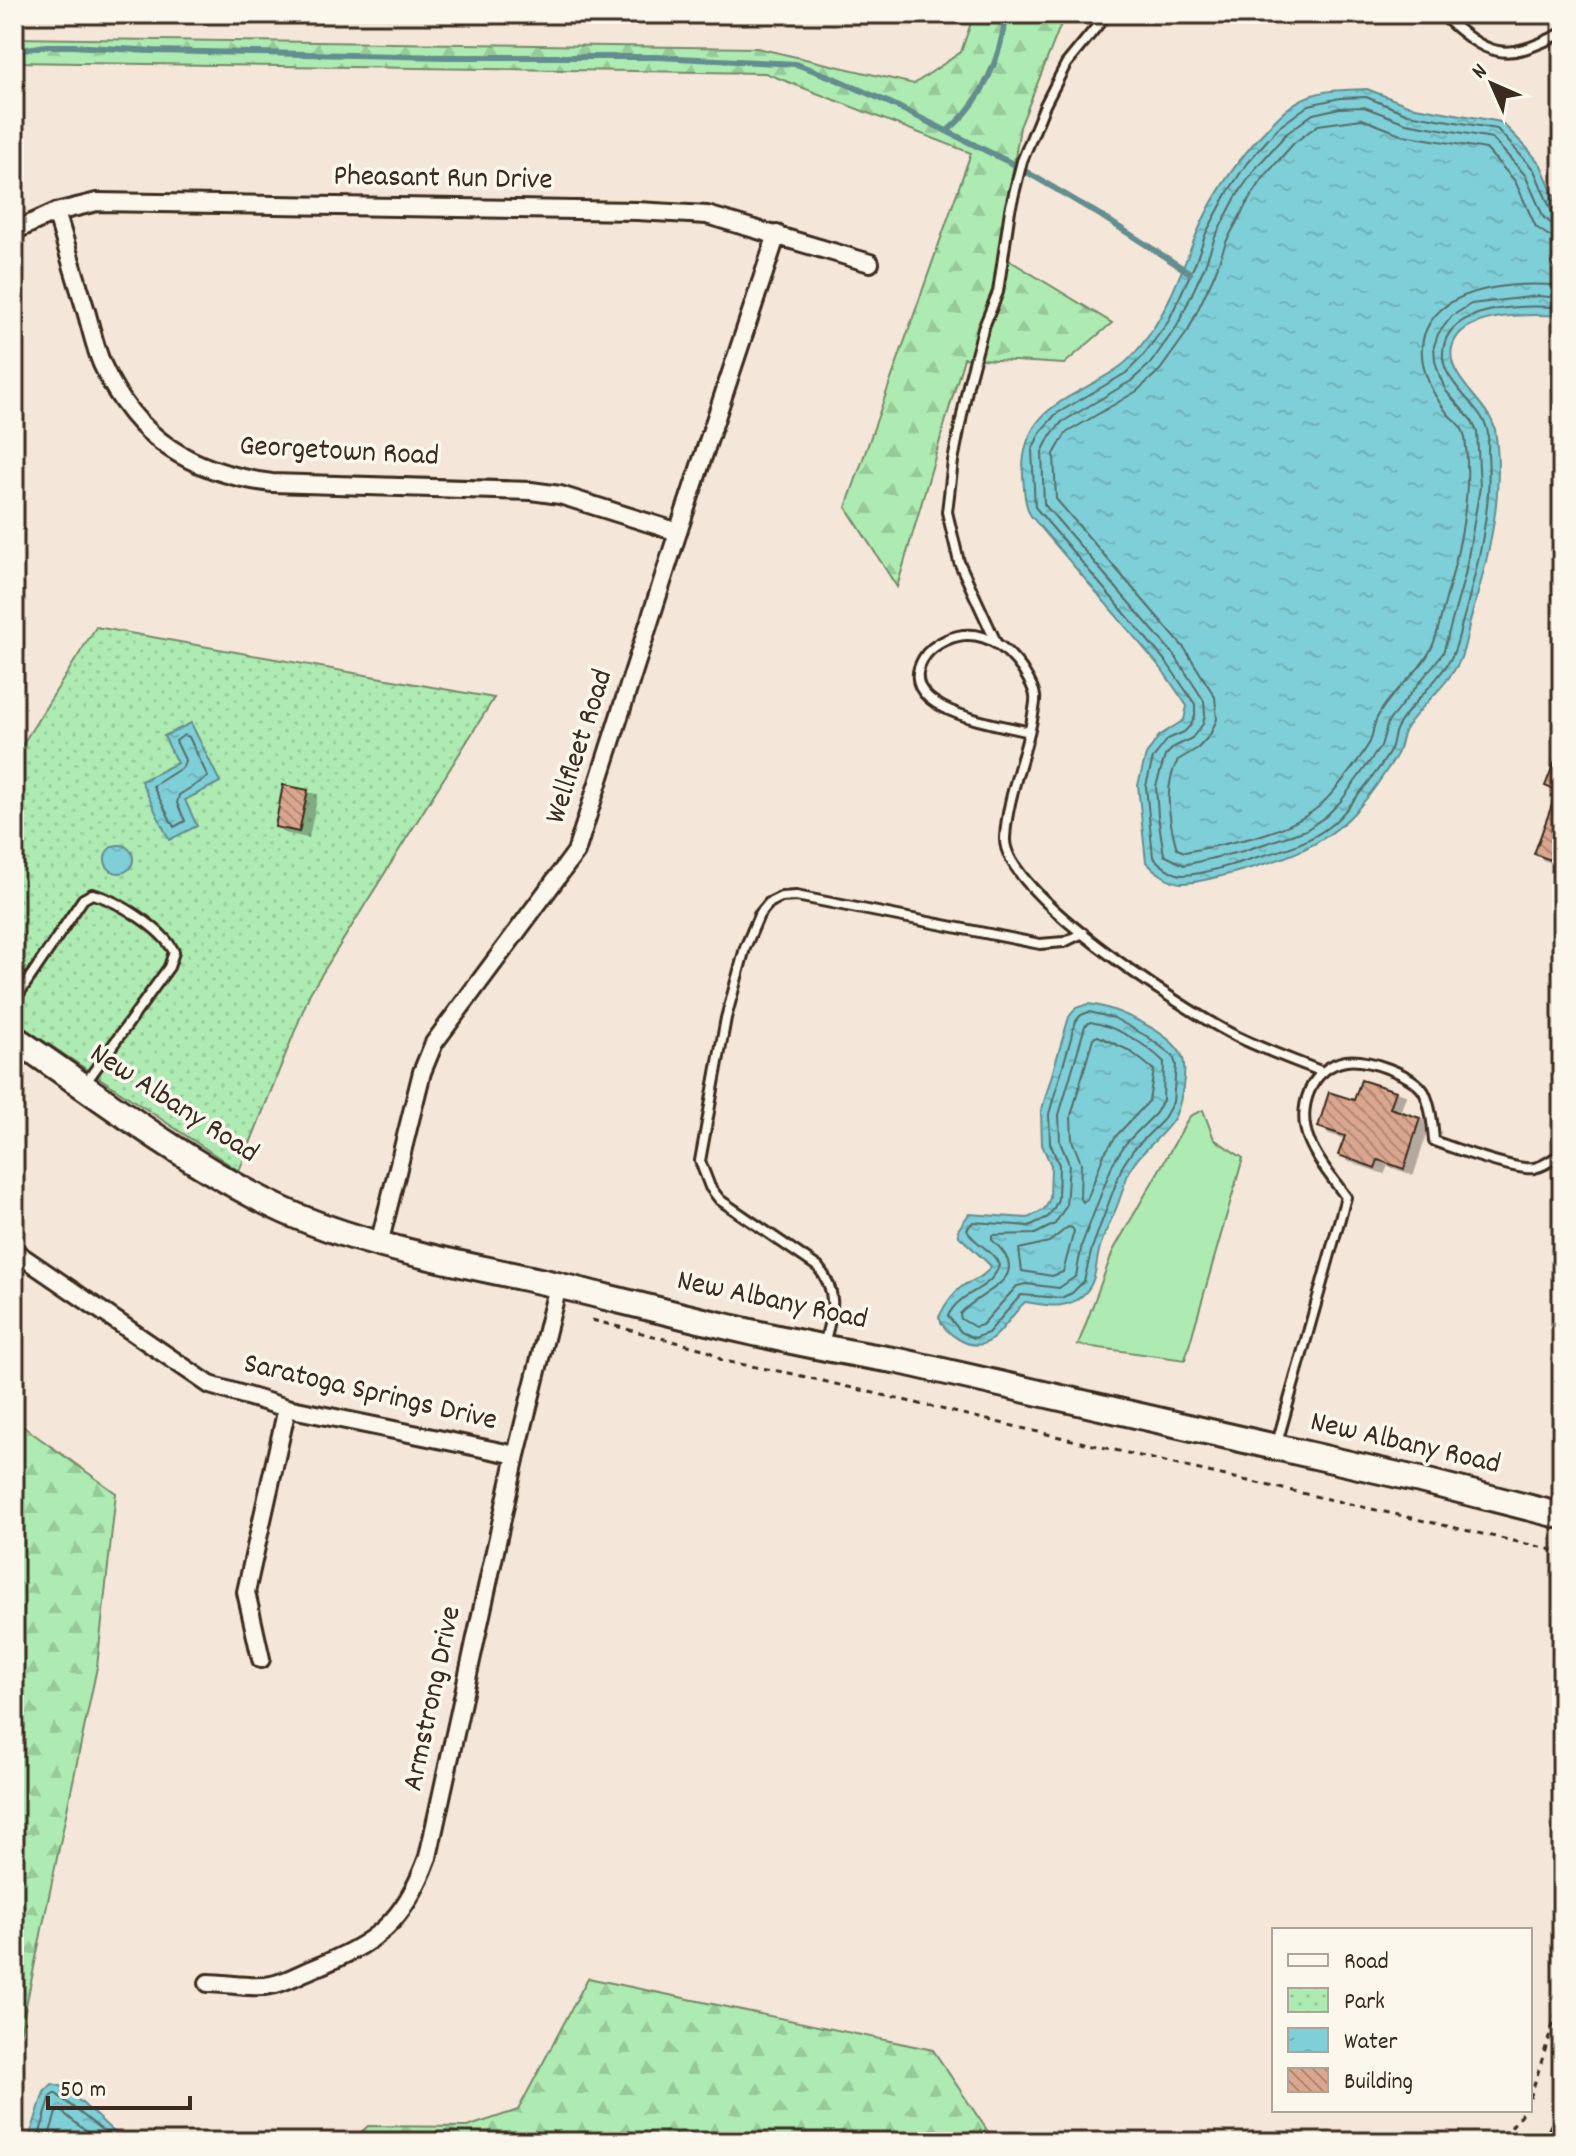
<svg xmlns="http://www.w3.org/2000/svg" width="1576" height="2156" viewBox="0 0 1576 2156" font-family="Dekko,sans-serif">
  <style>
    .green { fill: #adebb2; stroke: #748a68; stroke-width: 2 }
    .forest { fill: url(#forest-firs); stroke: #748a68; stroke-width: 2 }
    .park { fill: url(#park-dots); stroke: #748a68; stroke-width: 2 }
    .water { fill: url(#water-ripples); stroke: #648d8e; stroke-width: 2 }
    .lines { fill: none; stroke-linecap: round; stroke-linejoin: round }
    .shore { stroke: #566c68; stroke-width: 2 }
    .stream { stroke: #648d8e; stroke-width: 6 }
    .building { fill: url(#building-back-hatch); stroke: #3b2a1e; stroke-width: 2; filter: url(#shadow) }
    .lane-casing { stroke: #3b2a1e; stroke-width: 14 }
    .street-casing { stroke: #3b2a1e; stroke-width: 22 }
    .secondary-casing { stroke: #3b2a1e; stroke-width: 30 }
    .path { stroke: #3b2a1e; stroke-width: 3; stroke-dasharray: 6 6; stroke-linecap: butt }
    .lane { stroke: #fbf7ec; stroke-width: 8 }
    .street { stroke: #fbf7ec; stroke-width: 16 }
    .secondary { stroke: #fbf7ec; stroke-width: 24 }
    .labels { text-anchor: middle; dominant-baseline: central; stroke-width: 7; stroke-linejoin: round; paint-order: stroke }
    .street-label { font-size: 30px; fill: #3b2a1e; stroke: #fbf7ec }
  </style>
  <defs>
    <pattern id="forest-firs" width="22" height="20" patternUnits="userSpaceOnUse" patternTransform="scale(2)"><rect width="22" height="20" fill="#adebb2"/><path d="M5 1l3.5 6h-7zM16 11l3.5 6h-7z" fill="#96ca99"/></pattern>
    <pattern id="park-dots" width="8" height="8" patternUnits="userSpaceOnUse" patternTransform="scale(2)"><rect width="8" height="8" fill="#adebb2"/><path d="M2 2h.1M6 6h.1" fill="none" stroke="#96ca99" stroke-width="1.8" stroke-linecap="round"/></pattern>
    <pattern id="water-ripples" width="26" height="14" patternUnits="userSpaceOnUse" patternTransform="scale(2)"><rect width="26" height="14" fill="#7fcfd8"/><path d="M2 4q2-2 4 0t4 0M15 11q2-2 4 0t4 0" fill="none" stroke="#6fb2b9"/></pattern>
    <pattern id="building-back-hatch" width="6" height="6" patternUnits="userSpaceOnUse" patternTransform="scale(2)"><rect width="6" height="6" fill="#daa68f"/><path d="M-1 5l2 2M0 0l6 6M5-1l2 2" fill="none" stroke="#b28774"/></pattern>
    <filter id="shadow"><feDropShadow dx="9" dy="5" stdDeviation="0" flood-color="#0004"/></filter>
  </defs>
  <rect width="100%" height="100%" fill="#f4e7d9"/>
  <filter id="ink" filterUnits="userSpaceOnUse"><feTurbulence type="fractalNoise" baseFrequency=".0125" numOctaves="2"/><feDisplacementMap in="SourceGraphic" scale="16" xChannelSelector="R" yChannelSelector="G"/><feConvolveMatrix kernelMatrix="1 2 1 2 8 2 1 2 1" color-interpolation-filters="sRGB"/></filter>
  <g filter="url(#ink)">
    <path class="green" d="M 1203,1110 L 1214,1139 L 1243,1158 L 1185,1360 L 1078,1345 L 1113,1251 L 1190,1116 Z"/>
    <path class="forest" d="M 974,14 L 1065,14 L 1020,127 L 999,254 L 1112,323 L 1064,364 L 964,358 L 897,587 L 846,507 L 971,153 L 765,73 L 14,62 L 14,38 L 757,48 L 914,84 L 961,52 Z
      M 14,1420 L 116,1493 L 97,1667 L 14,2063 Z
      M 588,1978 L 933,2050 L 995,2142 L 350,2142 L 368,2126 L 467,2127 L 518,2110 Z"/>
    <path class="park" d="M 96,627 L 494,698 L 310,993 L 239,1171 L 14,1021 L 14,758 Z"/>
    <path class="water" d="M 1367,89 L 1410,106 L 1501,122 L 1526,147 L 1541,165 L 1562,215 L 1562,316 C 1534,314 1469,312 1455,340 C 1437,373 1490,402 1495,430 C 1505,494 1488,560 1470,621 C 1467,634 1465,650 1459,662 C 1446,687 1421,705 1406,728 C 1400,737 1401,748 1396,756 C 1355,820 1332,844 1258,866 C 1240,871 1198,884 1181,883 C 1169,882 1154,871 1146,862 L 1138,785 L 1146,755 L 1159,736 L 1184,720 L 1187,706 L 1161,668 L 1031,516 C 1024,504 1024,488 1023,475 C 1021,404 1074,400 1121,366 C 1132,358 1141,346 1149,335 C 1171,303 1183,266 1198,231 C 1213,195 1235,164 1261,135 C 1274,121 1289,104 1307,97 C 1326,89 1347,90 1367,89 Z
      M 191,723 L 220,782 L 185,800 L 197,826 L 169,840 L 141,781 L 177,763 L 164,736 Z
      M105 859a14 14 0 1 1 28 0a14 14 0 1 1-28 0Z
      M 1088,1004 C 1114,1007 1170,1031 1182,1056 C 1188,1070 1181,1107 1173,1120 C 1159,1141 1136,1153 1127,1177 C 1123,1188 1120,1200 1115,1211 C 1110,1224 1102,1237 1099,1251 C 1095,1267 1097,1282 1083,1295 C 1065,1311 1046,1305 1025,1302 C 1004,1321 993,1358 960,1340 C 951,1335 942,1327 939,1317 C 945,1304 952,1293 964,1285 C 975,1279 984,1278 991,1266 L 959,1236 L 958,1230 L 969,1214 L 1028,1218 L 1043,1210 L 1047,1205 L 1050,1198 L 1051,1165 L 1042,1145 L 1041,1112 L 1069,1017 L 1076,1008 Z
      M 52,2084 L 64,2087 L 114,2132 L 136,2142 L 28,2142 L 44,2092 Z"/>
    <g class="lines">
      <path class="shore" d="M 1562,215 L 1552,212 L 1534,170 L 1497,129 L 1408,114 L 1366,97 L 1340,98 L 1309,105 L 1279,127 L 1247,163 L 1228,192 L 1206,233 L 1195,264 L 1168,322 L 1142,357 L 1126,373 L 1056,414 L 1041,431 L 1032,450 L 1035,507 L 1167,663 L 1195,704 L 1195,716 L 1191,725 L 1184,732 L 1168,739 L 1153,758 L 1146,786 L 1153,857 C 1159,864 1173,875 1183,875 C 1202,875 1235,864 1254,858 C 1281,851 1309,843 1331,825 C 1344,815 1384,764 1391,749 C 1394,742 1393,734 1398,726 C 1412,702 1435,685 1450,660 C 1457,649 1459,633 1463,620 C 1478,566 1492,510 1488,453 C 1488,446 1489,436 1487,429 C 1479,400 1430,378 1446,339 C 1461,304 1530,305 1562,308
        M 1562,225 L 1552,224 L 1544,218 L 1525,175 L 1492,138 L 1406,123 L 1364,107 L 1340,108 L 1313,114 L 1286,134 L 1255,169 L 1236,197 L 1215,237 L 1204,268 L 1177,326 L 1150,364 L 1131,381 L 1062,422 L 1050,436 L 1042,452 L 1044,504 L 1175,656 L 1204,701 L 1205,715 L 1203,724 L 1192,738 L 1174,747 L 1165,756 L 1156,786 L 1158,816 L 1164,855 L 1184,865 L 1243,851 L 1306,830 L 1325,817 L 1341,801 L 1381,746 L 1388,722 L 1443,653 L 1465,575 L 1480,487 L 1477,432 L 1472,421 L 1446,391 L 1440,377 L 1435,361 L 1434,346 L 1438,334 L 1452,316 L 1471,304 L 1538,296 L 1562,298
        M 1562,237 L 1549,236 L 1536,227 L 1515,181 L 1486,149 L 1403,135 L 1362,119 L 1318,125 L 1294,143 L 1264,177 L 1247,203 L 1226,242 L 1215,273 L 1188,331 L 1160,370 L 1137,391 L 1066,433 L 1054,454 L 1056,499 L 1185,649 L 1215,697 L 1217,719 L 1210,735 L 1198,748 L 1178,760 C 1163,786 1169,822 1177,849 L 1185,852 C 1228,843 1282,836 1317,808 C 1331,797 1361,758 1370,742 C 1373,734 1373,726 1377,718 C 1390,691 1420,674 1432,647 C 1438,634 1440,619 1444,606 C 1459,552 1473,494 1465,438 C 1464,427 1455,422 1448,414 C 1430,392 1414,358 1426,330 C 1446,284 1520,282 1562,286
        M 184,735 L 189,737 L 208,777 L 179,795 L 177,803 L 185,821 L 174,827 L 153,786 L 183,767 L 185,760 L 176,741 Z
        M 1089,1012 L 1114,1018 L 1148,1037 L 1173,1056 L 1176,1065 L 1173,1102 L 1163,1120 L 1133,1150 L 1122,1167 L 1092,1248 L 1084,1281 L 1072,1293 L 1061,1298 L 1021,1295 L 988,1333 L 974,1338 L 961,1332 L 948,1316 C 959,1291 992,1291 999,1265 C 993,1249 973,1244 967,1229 L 973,1222 L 1029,1226 L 1048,1217 L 1054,1208 L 1058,1199 L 1059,1165 L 1050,1143 L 1049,1114 L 1076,1021 L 1081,1015 Z
        M 1090,1022 C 1116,1026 1146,1044 1164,1062 L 1163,1100 L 1156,1113 L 1126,1143 L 1113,1163 L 1082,1244 L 1076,1276 L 1059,1288 L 1026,1284 L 1017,1286 L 982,1325 L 975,1327 L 961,1319 L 960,1314 C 981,1289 1037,1280 992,1240 L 992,1235 L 1035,1234 L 1055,1224 L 1066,1206 L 1069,1164 L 1060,1142 L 1059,1115 L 1085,1026 Z
        M 1098,1036 L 1130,1051 L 1154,1070 L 1149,1101 L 1117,1135 L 1104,1154 L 1087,1200 L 1083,1202 L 1080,1198 L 1081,1163 L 1072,1140 L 1071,1116 L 1093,1038 Z
        M 1068,1227 L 1072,1228 L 1074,1231 L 1063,1272 L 1052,1276 L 1022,1271 L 1019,1249 L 1049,1242 Z
        M 37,2142 L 51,2096 L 55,2093 L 117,2142
        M 47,2142 L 56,2113 L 60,2110 L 99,2142"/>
      <path class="stream" d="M 14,51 L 46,46 L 73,46 L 153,51 L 448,57 L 657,57 L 796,64 L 831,77 L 892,104 L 1013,164 L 1100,215 L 1190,273
        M 947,131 C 982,103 1001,58 1006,14"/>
    </g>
    <path class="building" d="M 1560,748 L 1562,748 L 1562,864 L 1534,854 L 1557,791 L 1545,786 Z
      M 283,785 L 308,790 L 299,832 L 275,827 Z
      M 1361,1080 L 1396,1091 L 1390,1108 L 1420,1118 L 1404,1169 L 1378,1160 L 1375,1168 L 1338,1155 L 1345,1136 L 1318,1127 L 1329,1092 L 1354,1100 Z"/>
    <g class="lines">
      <defs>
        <path id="lane" d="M 1441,14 C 1489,57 1503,63 1562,33
          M 995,640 L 959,562 L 947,512 L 953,461 L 968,385 L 983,329 L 998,292 L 1010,210 L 1022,161 L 1045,105 L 1066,64 L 1107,14
          M 1029,732 C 999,724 893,711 923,659 C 928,650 937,644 946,640 C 978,626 1003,643 1022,669 C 1027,677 1034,687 1035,696 C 1036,703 1033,713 1032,720 C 1024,759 1007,798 1005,838 C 1002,892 1181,1007 1228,1032 C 1258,1048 1291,1059 1323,1072
          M 14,1001 L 83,899 L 92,894 C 117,900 163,929 174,952 L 169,967 L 84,1085
          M 824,1344 C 832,1314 840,1294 818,1267 L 720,1200 L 710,1187 L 700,1161 L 726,1018 L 745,948 L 759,915 L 769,903 L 781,897 L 796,896 L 1040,944 L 1064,942 L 1083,933
          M 1277,1443 L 1346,1197 C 1333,1179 1317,1160 1309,1140 C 1296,1110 1310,1067 1346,1061 C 1366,1058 1413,1074 1424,1092 C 1431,1106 1433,1126 1434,1141 C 1453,1148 1517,1171 1534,1168 C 1545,1166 1553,1159 1562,1153"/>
        <path id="street" d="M 56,212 C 66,245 76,278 86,311 C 91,328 95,348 102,364 C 136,440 193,473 272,483 L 531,491 L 560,495 L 678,532
          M 14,231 L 56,212 L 97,202 L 637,211 L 707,215 L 870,263
          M 379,1244 L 422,1072 L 434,1043 L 576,852 L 678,532 L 777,234
          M 14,1251 L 210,1385 L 287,1408 L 516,1455
          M 261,1659 L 246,1592 L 287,1408
          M 208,1983 C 228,1983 252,1989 271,1985 C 284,1983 299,1974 312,1969 C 376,1943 404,1923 428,1857 L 516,1455 L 558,1286"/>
        <path id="secondary" d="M 14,1038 C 95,1093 175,1155 262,1200 C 353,1247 459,1262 557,1285 C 671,1313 784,1343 899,1361 L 1420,1480 L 1562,1516
          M 1559,2141 L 1562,2133"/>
      </defs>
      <use href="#lane" class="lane-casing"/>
      <use href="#street" class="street-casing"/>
      <use href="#secondary" class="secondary-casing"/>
      <path class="path" d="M 592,1320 L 707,1350 L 723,1361 L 789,1373 L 1195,1469 L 1562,1552
        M 1530,2098 L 1562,1996
        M 1492,2142 L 1510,2129 L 1524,2110"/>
      <use href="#lane" class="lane"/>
      <use href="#street" class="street"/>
      <use href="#secondary" class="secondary"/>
    </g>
  </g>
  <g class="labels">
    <g class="street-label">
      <text transform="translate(443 180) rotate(1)">Pheasant Run Drive</text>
      <text transform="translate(339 453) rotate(3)">Georgetown Road</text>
      <text transform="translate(581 747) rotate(-72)">Wellfleet Road</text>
      <text transform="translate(173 1105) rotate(33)">New Albany Road</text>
      <text transform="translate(772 1302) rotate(12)">New Albany Road</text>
      <text transform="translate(370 1394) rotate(13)">Saratoga Springs Drive</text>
      <text transform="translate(1405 1445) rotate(13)">New Albany Road</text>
      <text transform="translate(434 1699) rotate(-78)">Armstrong Drive</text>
    </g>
  </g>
  <rect width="1576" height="2156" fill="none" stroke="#fbf7ec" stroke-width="48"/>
  <rect x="24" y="24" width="1528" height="2108" fill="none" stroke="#3b2a1e" stroke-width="3" filter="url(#ink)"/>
  <rect x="1272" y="1928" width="260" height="184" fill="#fbf7ec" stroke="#aea59a" stroke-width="2"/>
  <rect x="1288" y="1954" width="40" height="12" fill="#fbf7ec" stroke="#aea59a" stroke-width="2"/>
  <text x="1344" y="1968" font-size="24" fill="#3b2a1e">Road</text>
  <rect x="1288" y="1988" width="40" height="24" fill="url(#park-dots)" stroke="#aea59a" stroke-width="2"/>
  <text x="1344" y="2008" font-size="24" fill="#3b2a1e">Park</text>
  <rect x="1288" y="2028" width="40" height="24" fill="url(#water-ripples)" stroke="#aea59a" stroke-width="2"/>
  <text x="1344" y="2048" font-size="24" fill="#3b2a1e">Water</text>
  <rect x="1288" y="2068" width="40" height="24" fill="url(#building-back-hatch)" stroke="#aea59a" stroke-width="2"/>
  <text x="1344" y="2088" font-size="24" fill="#3b2a1e">Building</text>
  <g transform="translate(1492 84) rotate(315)" stroke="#fbf7ec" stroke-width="6" paint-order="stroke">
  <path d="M0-6L14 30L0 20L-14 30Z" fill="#3b2a1e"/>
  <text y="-12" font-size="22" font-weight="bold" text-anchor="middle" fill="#3b2a1e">N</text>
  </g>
  <path d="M48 2096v12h142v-12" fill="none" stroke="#3b2a1e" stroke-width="4"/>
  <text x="60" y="2096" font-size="24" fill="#3b2a1e" stroke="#fbf7ec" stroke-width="6" paint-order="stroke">50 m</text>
</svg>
